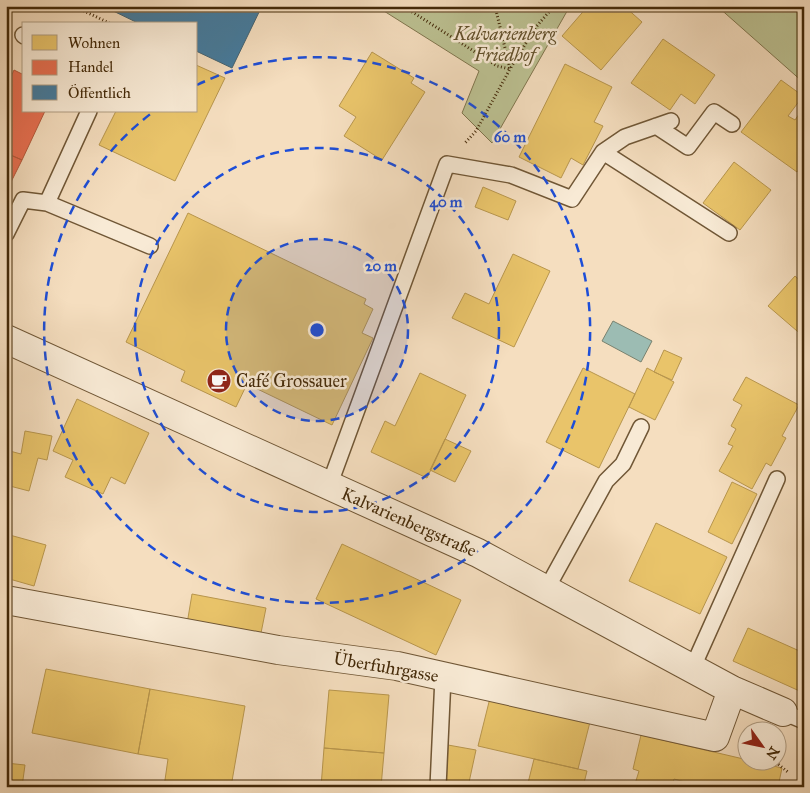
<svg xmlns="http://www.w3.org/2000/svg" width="810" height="793" viewBox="0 0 810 793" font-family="'IM FELL Great Primer',serif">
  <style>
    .green { fill: #bcc192; stroke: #80764e }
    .water { fill: #9cbcb3; stroke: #79826f }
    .homes { fill: #e9c46a; stroke: #b8964d }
    .shops { fill: #e76f51; stroke: #b65a3b }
    .public { fill: #457b9d; stroke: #456371 }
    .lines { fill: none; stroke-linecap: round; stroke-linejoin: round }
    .lane-casing { stroke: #705736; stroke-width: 18 }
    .street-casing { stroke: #705736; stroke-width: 30 }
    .path { stroke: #442a09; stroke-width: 3; stroke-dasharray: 1 2.5; stroke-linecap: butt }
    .lane { stroke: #f8ead5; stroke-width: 15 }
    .street { stroke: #f8ead5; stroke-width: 28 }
    .ring { fill: none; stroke: #1d4ed8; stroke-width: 2.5; stroke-dasharray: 9 6 }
    .labels { text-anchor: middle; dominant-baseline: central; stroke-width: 5; stroke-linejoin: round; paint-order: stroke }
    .park-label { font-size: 18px; font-style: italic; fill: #62502b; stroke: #f8ead5 }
    .poi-label { font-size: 18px; fill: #442a09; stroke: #f8ead5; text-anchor: start }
    .street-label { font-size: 18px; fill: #442a09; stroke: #f8ead5 }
    .centre { fill: #1d4ed8; stroke: #f8ead5; stroke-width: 2.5 }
    .ring-label { font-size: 15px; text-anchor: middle; font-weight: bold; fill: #1d4ed8; stroke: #f8ead5; stroke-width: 5; stroke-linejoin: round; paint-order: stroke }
  </style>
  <rect width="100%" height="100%" fill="#f5debf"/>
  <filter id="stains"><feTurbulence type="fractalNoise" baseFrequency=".004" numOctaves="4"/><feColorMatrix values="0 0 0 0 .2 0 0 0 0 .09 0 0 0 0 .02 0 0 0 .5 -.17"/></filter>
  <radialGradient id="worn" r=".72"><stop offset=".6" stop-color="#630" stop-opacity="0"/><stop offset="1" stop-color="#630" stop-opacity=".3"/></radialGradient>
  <path class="green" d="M 376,6 L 572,6 L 566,13 L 492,143 L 462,113 L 479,71 Z
    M 717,6 L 804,6 L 804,83 Z"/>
  <path class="water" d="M 613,321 L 652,341 L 641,362 L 602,341 Z"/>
  <path class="homes" d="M 588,6 L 624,6 L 642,22 L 601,70 L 562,36 Z
    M 663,39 L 715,75 L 695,104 L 681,94 L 670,110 L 631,83 Z
    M 372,52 L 414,78 L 411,83 L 425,92 L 382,160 L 344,136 L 356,117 L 339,106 Z
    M 565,64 L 612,87 L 594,122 L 603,126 L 583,165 L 571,158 L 561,178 L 519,157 Z
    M 196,65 L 225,78 L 175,181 L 99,145 L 116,111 L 196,111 Z
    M 781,80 L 803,96 L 788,116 L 795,120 L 804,107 L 804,162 L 797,172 L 741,132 Z
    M 734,162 L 771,190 L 740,230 L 703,203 Z
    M 483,187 L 516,201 L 508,220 L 475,207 Z
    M 188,213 L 366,299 L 364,304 L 373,309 L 362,333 L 373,338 L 332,425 L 247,384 L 236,407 L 181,381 L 185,371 L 126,342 Z
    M 513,254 L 550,271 L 514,347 L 452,318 L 465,293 L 489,304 Z
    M 795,276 L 804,284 L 804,337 L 768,306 Z
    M 664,350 L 682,358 L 672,380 L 654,372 Z
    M 583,368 L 635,394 L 599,468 L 546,442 Z
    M 647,368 L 674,382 L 655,420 L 629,407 Z
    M 420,373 L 466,395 L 427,478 L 371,452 L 385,421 L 395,426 Z
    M 746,377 L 799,405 L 782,436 L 786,438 L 771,466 L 766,463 L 752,489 L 719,471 L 733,446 L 728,444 L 736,429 L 731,426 L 742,405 L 733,400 Z
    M 77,399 L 149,433 L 125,484 L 111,477 L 103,494 L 65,477 L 73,460 L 53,451 Z
    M 25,431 L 52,436 L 47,460 L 38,458 L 29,491 L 6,485 L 6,450 L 21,454 Z
    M 445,439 L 471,451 L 455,482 L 430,470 Z
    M 732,482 L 757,494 L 732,544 L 708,532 Z
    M 656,523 L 727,557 L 700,614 L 629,581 Z
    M 6,534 L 46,545 L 34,586 L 6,578 Z
    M 342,544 L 461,600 L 436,655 L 316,599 Z
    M 192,594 L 266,608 L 260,638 L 187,624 Z
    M 748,628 L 804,653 L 804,693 L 733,661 Z
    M 46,669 L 150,689 L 138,754 L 32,733 Z
    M 150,689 L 245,706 L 231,787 L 164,787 L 168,759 L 138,754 Z
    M 329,690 L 389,695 L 384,753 L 324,748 Z
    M 490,698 L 590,722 L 578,769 L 478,746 Z
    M 641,735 L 782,768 L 778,787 L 684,787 L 685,782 L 674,779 L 672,787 L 646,787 L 635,784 L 639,771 L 633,769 Z
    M 448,745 L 476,750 L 468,787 L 446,787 Z
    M 324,748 L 384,753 L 381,787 L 321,787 Z
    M 534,759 L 587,771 L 583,787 L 527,787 Z
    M 6,763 L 25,765 L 22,787 L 6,787 Z"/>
  <path class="shops" d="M 14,70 L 24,75 L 24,111 L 45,111 L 22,160 L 6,153 L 6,88 Z
    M 6,153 L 22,160 L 6,192 Z"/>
  <path class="public" d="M 103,6 L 262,6 L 232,68 L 196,51 L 196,24 L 140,24 Z"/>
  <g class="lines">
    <defs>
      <path id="lane" d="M 23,35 L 24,36
        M 656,126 L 688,147 L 714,112 L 732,124
        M 603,152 L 729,233
        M 47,203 L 89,111
        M 6,234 L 23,200 L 47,203 L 150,246
        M 329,486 L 447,164 L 511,175 L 572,199 L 603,152 L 625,137 L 671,121
        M 546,590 L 606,481 L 623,464 L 641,427
        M 692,669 L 777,479
        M 783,712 L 804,721
        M 438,787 L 443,677"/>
      <path id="street" d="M 6,339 L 478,553 L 732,690 L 783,712
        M 6,600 L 278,650 L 397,666 L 715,737 L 732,690"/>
    </defs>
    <use href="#lane" class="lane-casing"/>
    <use href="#street" class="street-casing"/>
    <path class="path" d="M 74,6 L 111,24
      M 403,6 L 497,66 L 510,69 L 476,131 L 465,143
      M 495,6 L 510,69 L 536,27 L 554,6
      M 773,760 L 789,773"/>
    <use href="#lane" class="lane"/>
    <use href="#street" class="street"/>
  </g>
  <circle cx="317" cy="330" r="91" fill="#1d4ed8" fill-opacity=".12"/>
  <g class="ring">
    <circle cx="317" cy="330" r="91"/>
    <circle cx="317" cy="330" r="182"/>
    <path d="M197 85A273 273 0 1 1 153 112"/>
  </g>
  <defs>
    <symbol id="cafe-disc" viewBox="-11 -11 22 22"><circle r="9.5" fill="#8f2418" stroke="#f8ead5"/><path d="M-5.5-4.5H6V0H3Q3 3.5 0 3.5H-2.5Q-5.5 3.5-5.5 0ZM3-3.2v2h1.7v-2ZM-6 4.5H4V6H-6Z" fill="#fff"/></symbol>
  </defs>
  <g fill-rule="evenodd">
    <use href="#cafe-disc" x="205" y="367" width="28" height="28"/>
  </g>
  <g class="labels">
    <g class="park-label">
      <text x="505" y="34">Kalvarienberg<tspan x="505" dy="21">Friedhof</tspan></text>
    </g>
    <g class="poi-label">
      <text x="236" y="381">Café Grossauer</text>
    </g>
    <g class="street-label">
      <text transform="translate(409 522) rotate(24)">Kalvarienbergstraße</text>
      <text transform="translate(386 667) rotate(10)">Überfuhrgasse</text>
    </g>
  </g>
  <circle cx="317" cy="330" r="8" class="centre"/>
  <g class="ring-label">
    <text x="510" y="142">60 m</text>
    <text x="446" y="207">40 m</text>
    <text x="381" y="271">20 m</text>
  </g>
  <rect width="810" height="793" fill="none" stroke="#f5debf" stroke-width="25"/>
  <rect x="8" y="8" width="795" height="778" fill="none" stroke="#442a09" stroke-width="2.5"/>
  <rect x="12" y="12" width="785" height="768" fill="none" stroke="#442a09"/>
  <rect x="22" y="22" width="175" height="90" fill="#f8ead5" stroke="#b09d83"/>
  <rect x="32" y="35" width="25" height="15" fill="#e9c46a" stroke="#b09d83"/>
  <text x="68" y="48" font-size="15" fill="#442a09">Wohnen</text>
  <rect x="32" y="60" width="25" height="15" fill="#e76f51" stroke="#b09d83"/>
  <text x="68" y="72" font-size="15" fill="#442a09">Handel</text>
  <rect x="32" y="85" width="25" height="15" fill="#457b9d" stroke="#b09d83"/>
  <text x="68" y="98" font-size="15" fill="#442a09">Öffentlich</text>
  <g transform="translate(762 746) rotate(123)"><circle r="24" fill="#f8ead5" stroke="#b09d83"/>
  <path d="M0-4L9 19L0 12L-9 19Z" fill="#8f2418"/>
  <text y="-8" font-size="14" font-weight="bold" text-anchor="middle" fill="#442a09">N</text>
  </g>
  <rect width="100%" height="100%" filter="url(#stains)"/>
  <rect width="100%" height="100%" fill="url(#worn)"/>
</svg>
